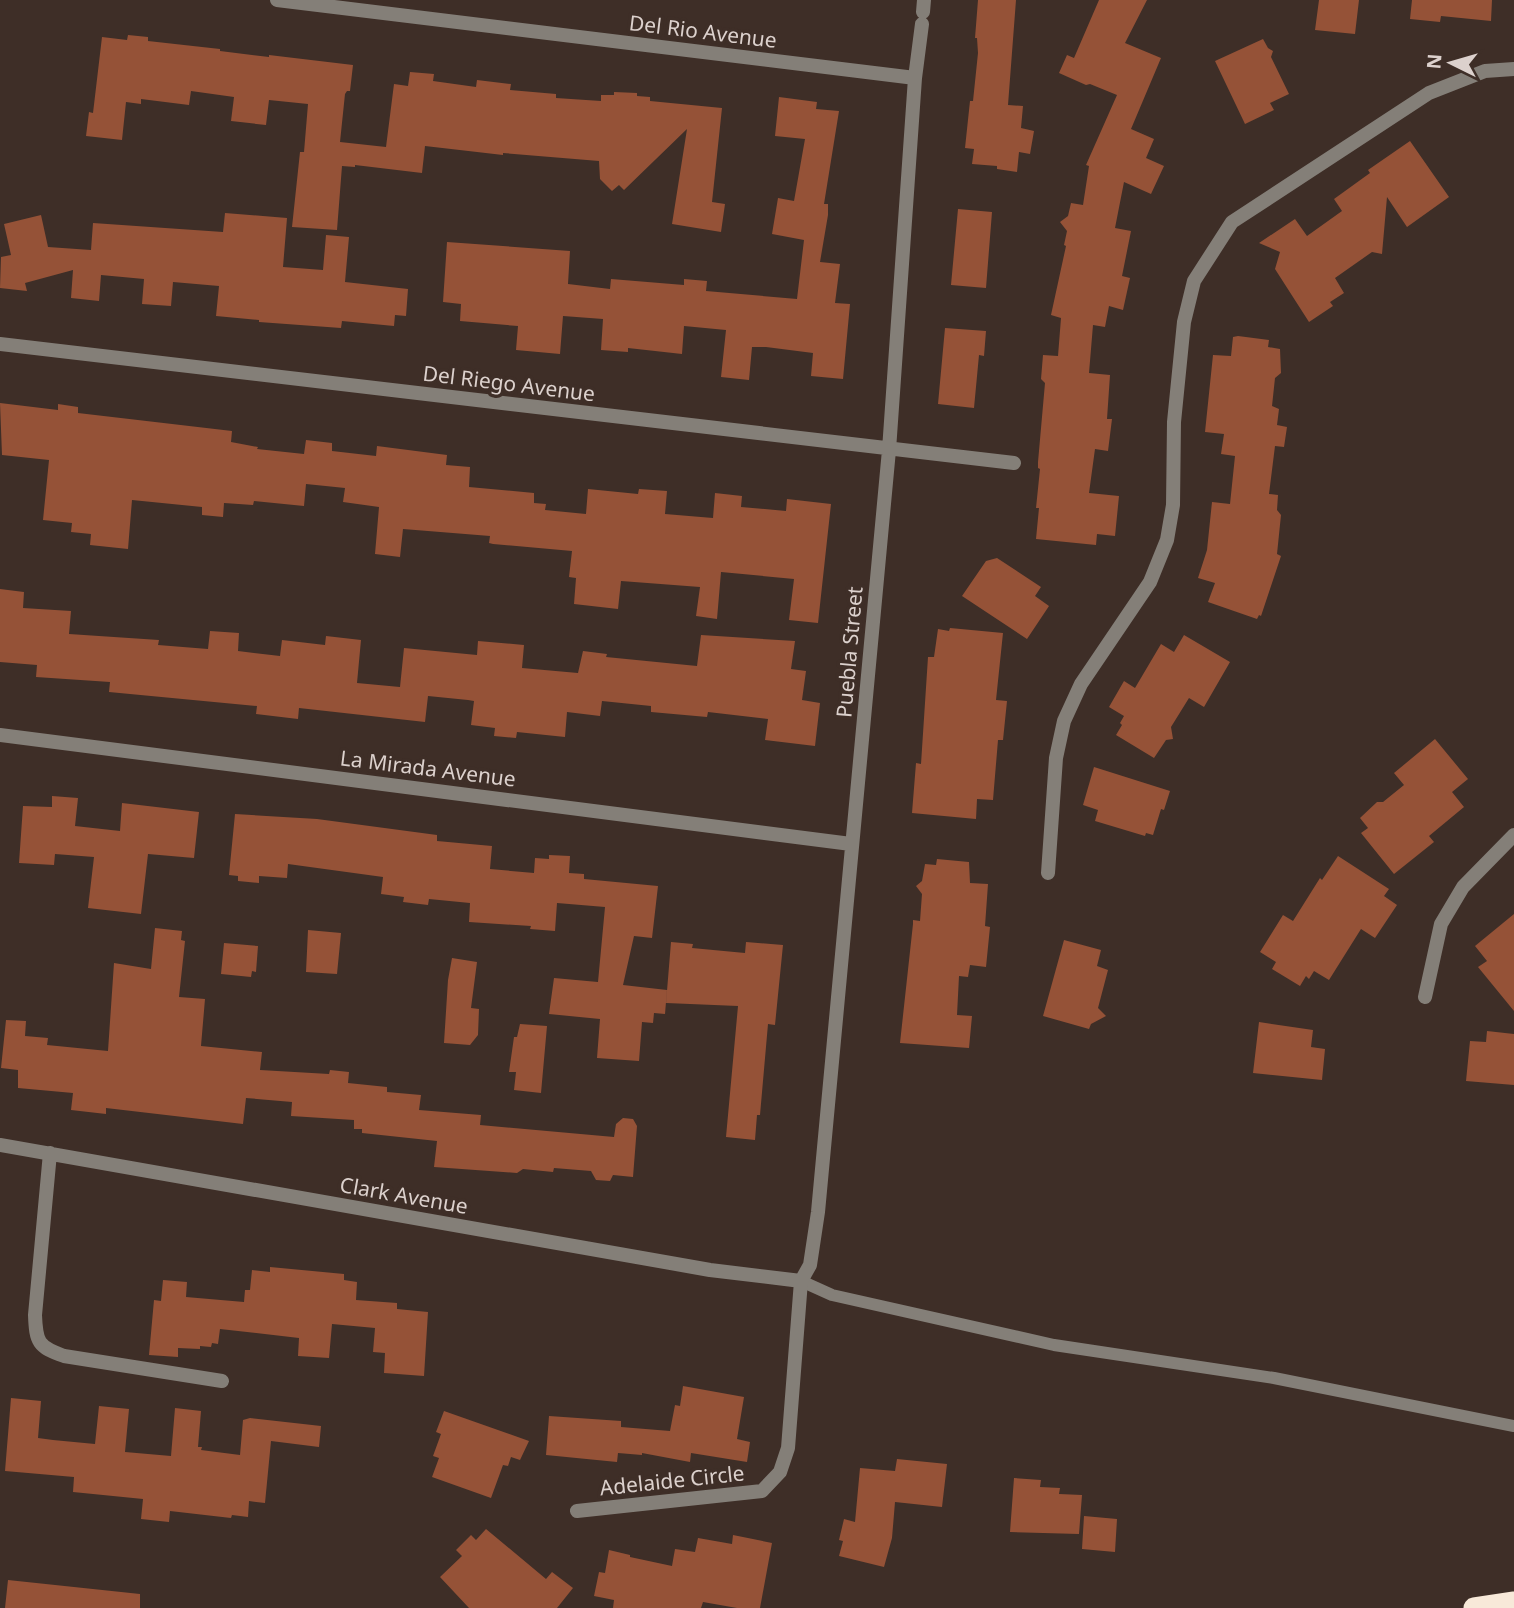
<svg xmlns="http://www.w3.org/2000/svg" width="1514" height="1608" viewBox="0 0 1514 1608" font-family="'Noto Sans',sans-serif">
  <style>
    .building { fill: #955237 }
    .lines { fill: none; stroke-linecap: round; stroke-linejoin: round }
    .lane { stroke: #847f78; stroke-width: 12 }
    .street { stroke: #847f78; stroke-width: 14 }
    .highway { stroke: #f8e9d9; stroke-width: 21 }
    .labels { text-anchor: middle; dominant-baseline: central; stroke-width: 7; stroke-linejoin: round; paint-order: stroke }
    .street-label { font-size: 21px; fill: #dcd1cd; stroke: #3e2e27 }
  </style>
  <rect width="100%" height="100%" fill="#3e2e27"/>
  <path class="building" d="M 978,0 L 1016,0 L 1008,105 L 1023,106 L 1021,128 L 1034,131 L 1030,154 L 1019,152 L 1017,172 L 997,169 L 997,166 L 972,164 L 974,149 L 965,148 L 970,101 L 973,101 L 978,53 L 977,38 L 975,38 Z
    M 1099,0 L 1147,0 L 1125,43 L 1161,58 L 1131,129 L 1154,139 L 1146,158 L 1164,166 L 1151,194 L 1124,182 L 1115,228 L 1131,231 L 1122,276 L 1130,278 L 1123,310 L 1109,306 L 1105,327 L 1093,325 L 1089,373 L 1110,375 L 1107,419 L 1112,419 L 1108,451 L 1095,449 L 1089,493 L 1119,496 L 1115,536 L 1097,534 L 1096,545 L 1036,539 L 1039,508 L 1036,508 L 1040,469 L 1038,468 L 1038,462 L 1045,383 L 1041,379 L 1043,355 L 1058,356 L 1061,318 L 1051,315 L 1066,246 L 1064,245 L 1067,231 L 1060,222 L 1068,216 L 1071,203 L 1083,205 L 1089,166 L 1086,165 L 1117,95 L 1090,84 L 1086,85 L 1059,73 L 1067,55 L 1074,58 Z
    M 1319,0 L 1359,0 L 1355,34 L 1315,30 Z
    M 1412,0 L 1492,0 L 1491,21 L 1441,16 L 1440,22 L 1410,19 Z
    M 128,35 L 148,37 L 148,41 L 220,49 L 220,51 L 269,57 L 269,55 L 353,65 L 350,91 L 347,91 L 345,94 L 340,142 L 386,147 L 394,84 L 408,86 L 410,72 L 434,74 L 433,81 L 476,87 L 477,80 L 511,84 L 510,90 L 556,94 L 556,98 L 601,101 L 601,95 L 614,95 L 614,92 L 637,93 L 637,96 L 650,97 L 650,101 L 722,108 L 712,202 L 725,204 L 721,232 L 672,224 L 687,129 L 624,190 L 619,185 L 612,191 L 600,179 L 599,161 L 503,153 L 503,155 L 425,146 L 422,173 L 355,165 L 355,167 L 342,166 L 337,230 L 292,227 L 300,152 L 304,152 L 308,104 L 269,100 L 266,125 L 231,121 L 234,97 L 191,91 L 189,105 L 141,99 L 141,104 L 126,102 L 122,140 L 86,136 L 89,112 L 93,113 L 102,37 L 127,40 Z
    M 1263,39 L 1268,48 L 1273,51 L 1271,57 L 1289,94 L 1270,103 L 1274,110 L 1245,124 L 1215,61 Z
    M 779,97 L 817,102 L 816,109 L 839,111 L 824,204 L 828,204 L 828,215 L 820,262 L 840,264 L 835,303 L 850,304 L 843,379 L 811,376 L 813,353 L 766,347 L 752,347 L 749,380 L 721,377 L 726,330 L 684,326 L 682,354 L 628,348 L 628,352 L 601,350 L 603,319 L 563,316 L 560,354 L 516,350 L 518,326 L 460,321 L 461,304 L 443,302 L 447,242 L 570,251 L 568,284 L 610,289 L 611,279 L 684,285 L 684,279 L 707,281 L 706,291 L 797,299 L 804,240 L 772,234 L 778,198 L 794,201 L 805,139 L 775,136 Z
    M 1410,141 L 1449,197 L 1407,227 L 1387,197 L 1382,254 L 1372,252 L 1335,278 L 1344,293 L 1330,302 L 1333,306 L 1309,322 L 1275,269 L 1280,252 L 1259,243 L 1295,219 L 1307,236 L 1342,211 L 1334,199 L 1370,173 L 1368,170 Z
    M 958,209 L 992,212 L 986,288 L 951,285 Z
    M 225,213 L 287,218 L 283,267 L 323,270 L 326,235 L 349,237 L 345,282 L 408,289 L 406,316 L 395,315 L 394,326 L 342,321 L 341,328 L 259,322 L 259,320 L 216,316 L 219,286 L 173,282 L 171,306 L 142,304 L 144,279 L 101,275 L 99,301 L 71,298 L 73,270 L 25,283 L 27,291 L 0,288 L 1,257 L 11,255 L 4,224 L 41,215 L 48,247 L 91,250 L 93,223 L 223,232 Z
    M 945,328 L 986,331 L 984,356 L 979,355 L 974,408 L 938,404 Z
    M 1238,336 L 1269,340 L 1268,347 L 1280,349 L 1281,373 L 1275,378 L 1272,406 L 1279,409 L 1277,425 L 1287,427 L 1284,447 L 1275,446 L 1269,494 L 1278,495 L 1277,510 L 1281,515 L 1277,554 L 1281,556 L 1261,616 L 1259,615 L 1257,619 L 1208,602 L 1215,583 L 1198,578 L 1207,550 L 1212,502 L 1230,504 L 1235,456 L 1221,454 L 1224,434 L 1205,432 L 1213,355 L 1231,356 L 1233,337 Z
    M 0,403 L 58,410 L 58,404 L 78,407 L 78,413 L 232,431 L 231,442 L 258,447 L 257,449 L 304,454 L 306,440 L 332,443 L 332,451 L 376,456 L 377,446 L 447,455 L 446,465 L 470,467 L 469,487 L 534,493 L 534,503 L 546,504 L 545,510 L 586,514 L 588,489 L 638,494 L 639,489 L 667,491 L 665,514 L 713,518 L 715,493 L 742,496 L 741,507 L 786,511 L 787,499 L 831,504 L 818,623 L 789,620 L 794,579 L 721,572 L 717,619 L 696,616 L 700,587 L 621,581 L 618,609 L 574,604 L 576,578 L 569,577 L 572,551 L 493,544 L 489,543 L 490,536 L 403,529 L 400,557 L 375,554 L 379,507 L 343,502 L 345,488 L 306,484 L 304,506 L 254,501 L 253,505 L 224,503 L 223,517 L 202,515 L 202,507 L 132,500 L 128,549 L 90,545 L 91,534 L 71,532 L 72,523 L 43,520 L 49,460 L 2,455 Z
    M 997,558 L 1041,587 L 1035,596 L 1049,606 L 1027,639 L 962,596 L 986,561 Z
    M 0,589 L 24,592 L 23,608 L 71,611 L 69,634 L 159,640 L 158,645 L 208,649 L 210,631 L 239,633 L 238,651 L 280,656 L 282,640 L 325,645 L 326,636 L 361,640 L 357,683 L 400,687 L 404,648 L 477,655 L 478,641 L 524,645 L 522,668 L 578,673 L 583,651 L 607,654 L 606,657 L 697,666 L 701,635 L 795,641 L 791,669 L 806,671 L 802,700 L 820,703 L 815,746 L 765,740 L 768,719 L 708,712 L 707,717 L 651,712 L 651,706 L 602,701 L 600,716 L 567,712 L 565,737 L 517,732 L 516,738 L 494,736 L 495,728 L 471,725 L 474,701 L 468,700 L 428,696 L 425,722 L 299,708 L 298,719 L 256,714 L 257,706 L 109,692 L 110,682 L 36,677 L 37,665 L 0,662 Z
    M 950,628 L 1003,633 L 996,700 L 1007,701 L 1003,740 L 998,740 L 993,800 L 977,799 L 976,819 L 912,813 L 916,763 L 921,764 L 928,657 L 934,657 L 938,629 L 949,631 Z
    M 1184,635 L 1230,662 L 1204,707 L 1189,698 L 1171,727 L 1173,739 L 1166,740 L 1154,758 L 1116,735 L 1122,725 L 1120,723 L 1124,716 L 1109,707 L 1124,681 L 1135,688 L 1161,644 L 1174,652 Z
    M 1435,739 L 1468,779 L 1452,792 L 1464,807 L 1429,836 L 1434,842 L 1394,874 L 1361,833 L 1368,828 L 1360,818 L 1377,802 L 1383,802 L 1404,785 L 1394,773 Z
    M 1094,767 L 1170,791 L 1164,810 L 1161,809 L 1153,835 L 1146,833 L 1145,836 L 1095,821 L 1098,810 L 1083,805 Z
    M 52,796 L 78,798 L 75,826 L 120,831 L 122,803 L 199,812 L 194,858 L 148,854 L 141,914 L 88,908 L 94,857 L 55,854 L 54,865 L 19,863 L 23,806 L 52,807 Z
    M 235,814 L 317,819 L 437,835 L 437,841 L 492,846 L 490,869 L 534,873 L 535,858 L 549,859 L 549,855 L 570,856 L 569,873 L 584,874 L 584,879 L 658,886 L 652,938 L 634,936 L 623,985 L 667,990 L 665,1014 L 654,1013 L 653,1023 L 642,1022 L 639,1061 L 597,1058 L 600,1019 L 549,1014 L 554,978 L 598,982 L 605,907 L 557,903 L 555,931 L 530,929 L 531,926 L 469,922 L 470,903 L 429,899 L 428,905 L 403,902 L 404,897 L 381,894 L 383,877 L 288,864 L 287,878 L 259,876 L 259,883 L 238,881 L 238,876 L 229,875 Z
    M 1338,856 L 1389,889 L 1384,896 L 1397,905 L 1375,938 L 1361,929 L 1329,980 L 1314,971 L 1309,979 L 1306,976 L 1300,986 L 1272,969 L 1276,962 L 1260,952 L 1283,915 L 1293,921 L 1320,878 L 1322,880 Z
    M 937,859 L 969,862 L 970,883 L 988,884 L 985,926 L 990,927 L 986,967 L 970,965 L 968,977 L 959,976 L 957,1015 L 972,1016 L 969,1048 L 900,1043 L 913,924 L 913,920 L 920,921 L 922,894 L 916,886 L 922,881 L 925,864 L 936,865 Z
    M 1514,914 L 1514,1011 L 1478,967 L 1487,961 L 1475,946 Z
    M 155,928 L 182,931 L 181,940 L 185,941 L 179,997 L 205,999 L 201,1046 L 262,1052 L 260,1070 L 329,1074 L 330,1070 L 349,1072 L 348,1083 L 387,1087 L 387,1092 L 421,1095 L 419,1110 L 481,1115 L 480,1125 L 614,1137 L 616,1124 L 623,1118 L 633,1119 L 637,1126 L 633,1177 L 613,1175 L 610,1181 L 596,1180 L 591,1171 L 554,1168 L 553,1172 L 523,1169 L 517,1173 L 434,1167 L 437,1141 L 362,1133 L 362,1129 L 354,1129 L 354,1120 L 291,1116 L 292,1102 L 246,1098 L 243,1124 L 106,1108 L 106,1114 L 71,1110 L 73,1093 L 18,1088 L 18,1070 L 1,1068 L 6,1020 L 26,1021 L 25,1036 L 48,1038 L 47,1045 L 108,1051 L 114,963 L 151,969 Z
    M 308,930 L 341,933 L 337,974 L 306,972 Z
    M 1064,940 L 1101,950 L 1097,966 L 1108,970 L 1098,1008 L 1106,1016 L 1091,1024 L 1089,1029 L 1043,1016 Z
    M 671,942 L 693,944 L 692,948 L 745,953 L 746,942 L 783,945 L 775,1025 L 768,1024 L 760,1115 L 757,1115 L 755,1140 L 726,1137 L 738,1006 L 666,1003 Z
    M 224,943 L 258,946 L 256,972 L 252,971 L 251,977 L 221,974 Z
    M 452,958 L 477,962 L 471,1008 L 479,1009 L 478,1035 L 470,1045 L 444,1043 L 448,980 Z
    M 1259,1022 L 1313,1030 L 1311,1047 L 1325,1049 L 1322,1080 L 1253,1073 Z
    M 520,1024 L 547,1026 L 541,1093 L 514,1090 L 516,1072 L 509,1072 L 514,1037 L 517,1037 Z
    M 1487,1031 L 1514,1034 L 1514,1085 L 1466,1081 L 1470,1041 L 1486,1042 Z
    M 270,1267 L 344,1274 L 344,1280 L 357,1282 L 356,1300 L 397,1303 L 397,1309 L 428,1312 L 424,1376 L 384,1373 L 385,1353 L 373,1352 L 375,1328 L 332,1324 L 329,1358 L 298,1356 L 299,1338 L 220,1329 L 218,1344 L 212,1343 L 211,1347 L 200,1346 L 200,1349 L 178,1348 L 178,1357 L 149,1355 L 154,1300 L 161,1301 L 163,1280 L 187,1282 L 186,1297 L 244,1302 L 245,1290 L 250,1290 L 252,1270 L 270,1272 Z
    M 683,1386 L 744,1397 L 737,1439 L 750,1442 L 747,1462 L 691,1453 L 690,1462 L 642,1453 L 642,1455 L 618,1453 L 617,1462 L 546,1455 L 549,1416 L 621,1421 L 621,1427 L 670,1431 L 675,1405 L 680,1406 Z
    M 11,1398 L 41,1401 L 38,1438 L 53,1440 L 95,1444 L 99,1406 L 129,1409 L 125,1452 L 171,1456 L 175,1408 L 201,1411 L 198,1447 L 202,1447 L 201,1450 L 240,1455 L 243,1420 L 250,1418 L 321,1426 L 319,1447 L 271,1441 L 265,1503 L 249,1501 L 248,1517 L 232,1515 L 231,1518 L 170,1511 L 169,1522 L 141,1519 L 143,1499 L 73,1492 L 74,1477 L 5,1471 Z
    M 444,1411 L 529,1441 L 520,1460 L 511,1457 L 508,1466 L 503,1465 L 491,1498 L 432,1477 L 439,1458 L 433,1456 L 441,1434 L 436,1432 Z
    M 897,1459 L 947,1464 L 942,1507 L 895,1502 L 892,1538 L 884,1567 L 839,1556 L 843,1541 L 839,1540 L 844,1519 L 855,1522 L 860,1468 L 895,1471 Z
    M 1014,1478 L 1041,1480 L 1040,1487 L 1060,1488 L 1059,1494 L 1082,1495 L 1079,1534 L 1010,1532 Z
    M 1084,1516 L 1117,1519 L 1115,1552 L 1082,1549 Z
    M 486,1529 L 546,1579 L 552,1572 L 573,1588 L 557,1608 L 469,1608 L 440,1577 L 462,1556 L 456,1550 L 471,1535 L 476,1540 Z
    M 733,1535 L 772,1543 L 760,1608 L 737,1608 L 703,1602 L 701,1608 L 613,1608 L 614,1600 L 594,1596 L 599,1572 L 605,1573 L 609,1550 L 630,1555 L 630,1557 L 672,1566 L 675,1549 L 695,1552 L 698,1538 L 732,1544 Z
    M 8,1580 L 140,1594 L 140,1608 L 5,1608 Z"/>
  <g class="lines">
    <path class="lane" d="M 801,1281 L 832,1295 L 1054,1345 L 1274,1378 L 1514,1426"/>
    <path class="street" d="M 277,0 L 915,78
      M 923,12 L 924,0
      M 0,344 L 1014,463
      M 0,735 L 851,844
      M 1048,873 L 1056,758 L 1064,721 L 1081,684 L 1150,582 L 1167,540 L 1173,505 L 1174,422 L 1184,322 L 1194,281 L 1232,222 L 1429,93 L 1485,71 L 1514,69
      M 1425,997 L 1441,924 L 1463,887 L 1514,835
      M 0,1145 L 710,1270 L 801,1281
      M 50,1153 L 35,1315 C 36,1342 38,1347 64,1356 L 222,1381
      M 577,1511 L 762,1491 L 780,1472 L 788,1448 L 801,1281 L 810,1265 L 818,1212 L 889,450 L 915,78 L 922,24"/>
    <path class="highway" d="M 1474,1608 L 1514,1602"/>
  </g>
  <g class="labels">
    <g class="street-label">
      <text transform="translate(703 31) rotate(7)">Del Rio Avenue</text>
      <text transform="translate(509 383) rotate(7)">Del Riego Avenue</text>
      <text transform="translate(849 652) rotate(-85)">Puebla Street</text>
      <text transform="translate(428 768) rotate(7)">La Mirada Avenue</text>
      <text transform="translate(404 1195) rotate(10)">Clark Avenue</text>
      <text transform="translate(672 1480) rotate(-6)">Adelaide Circle</text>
    </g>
  </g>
  <g transform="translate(1451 63) rotate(275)" stroke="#3e2e27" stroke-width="5" paint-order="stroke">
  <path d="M0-5L12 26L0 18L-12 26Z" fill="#dcd1cd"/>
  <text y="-10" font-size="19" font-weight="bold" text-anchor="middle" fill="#dcd1cd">N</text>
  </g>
</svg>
